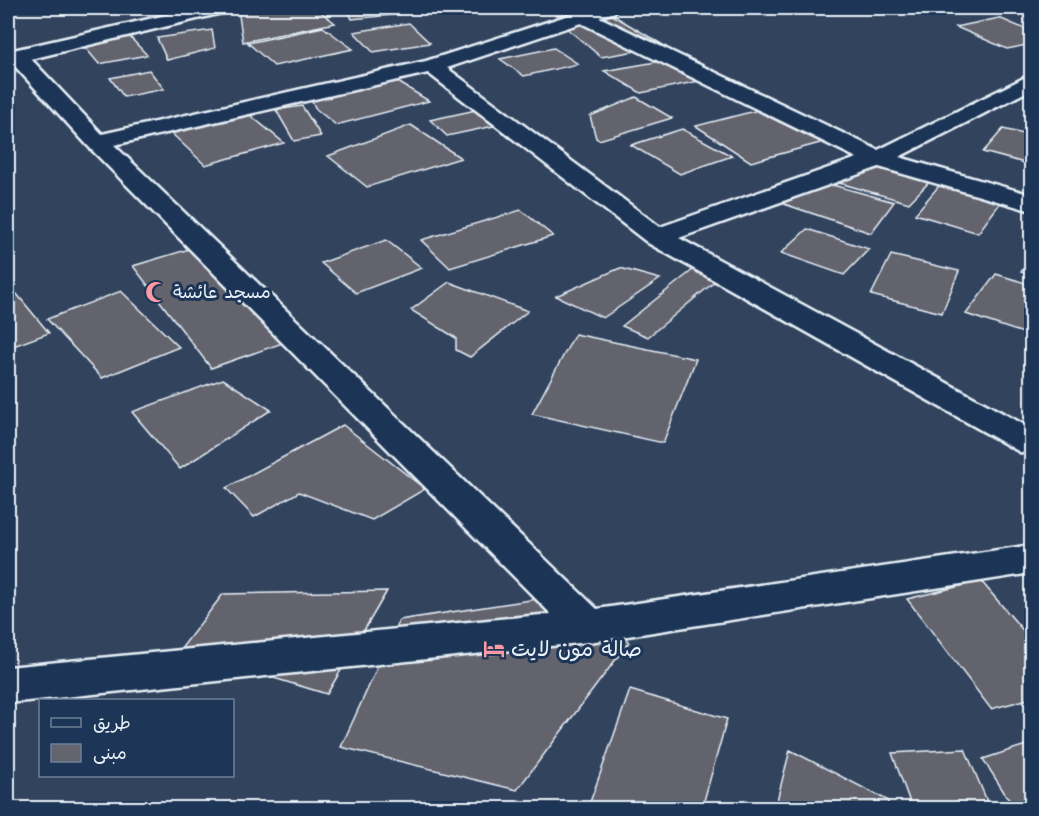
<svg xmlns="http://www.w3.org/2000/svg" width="1039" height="816" viewBox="0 0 1039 816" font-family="'Architects Daughter','Playpen Sans Arabic',sans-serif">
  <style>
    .building { fill: #64646e; stroke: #e8f1f8; stroke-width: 1.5 }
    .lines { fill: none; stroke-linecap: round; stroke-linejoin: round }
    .minor-casing { stroke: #e8f1f8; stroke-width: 5 }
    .minor { fill: #1d3557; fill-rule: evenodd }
    .labels { text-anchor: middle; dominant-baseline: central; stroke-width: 6; stroke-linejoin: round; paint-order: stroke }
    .poi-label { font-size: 18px; fill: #e8f1f8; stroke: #1d3557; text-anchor: start }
    .near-poi-label { font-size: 21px; fill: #e8f1f8; stroke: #1d3557; text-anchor: start }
  </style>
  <rect width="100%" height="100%" fill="#32435e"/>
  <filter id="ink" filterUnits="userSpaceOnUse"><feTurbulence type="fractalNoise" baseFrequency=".0167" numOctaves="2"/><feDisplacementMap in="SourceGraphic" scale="12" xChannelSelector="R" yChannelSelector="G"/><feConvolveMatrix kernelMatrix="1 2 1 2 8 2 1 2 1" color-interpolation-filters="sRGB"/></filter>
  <g filter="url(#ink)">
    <path class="building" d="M 245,8 L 316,8 L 335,23 L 243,42 L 238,9 Z
      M 347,8 L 429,8 L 432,11 L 352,19 Z
      M 680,8 L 715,8 L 691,13 Z
      M 609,13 L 665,46 L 601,57 L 557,20 Z
      M 999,18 L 1032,32 L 1032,44 L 1007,49 L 956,27 Z
      M 409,23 L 430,43 L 373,52 L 354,32 Z
      M 323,27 L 353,49 L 274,66 L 248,43 Z
      M 212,30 L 215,48 L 167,60 L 157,38 Z
      M 129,36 L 147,55 L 99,64 L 83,45 Z
      M 554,48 L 578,64 L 524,76 L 500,59 Z
      M 662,61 L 699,81 L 641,93 L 604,71 Z
      M 149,70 L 164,89 L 124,97 L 110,78 Z
      M 380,71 L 429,101 L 336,125 L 316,109 L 305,90 Z
      M 636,97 L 672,118 L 599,140 L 596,138 L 590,116 Z
      M 302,106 L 321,136 L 294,141 L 276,110 Z
      M 774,106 L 831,140 L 751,162 L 696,126 Z
      M 485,108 L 503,124 L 447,136 L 430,120 Z
      M 244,110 L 284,143 L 205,165 L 168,130 Z
      M 411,125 L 461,158 L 367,187 L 328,156 Z
      M 682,129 L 732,156 L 680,174 L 631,145 Z
      M 1003,129 L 1032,136 L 1032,165 L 983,152 Z
      M 879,162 L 933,178 L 909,203 L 836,182 Z
      M 811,179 L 894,202 L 871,233 L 772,200 Z
      M 943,181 L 1004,198 L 978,233 L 915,214 Z
      M 521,210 L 553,236 L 450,268 L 421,240 Z
      M 807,229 L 869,249 L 844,275 L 781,253 Z
      M 386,240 L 422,268 L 356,293 L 321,263 Z
      M 209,243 L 294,339 L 211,368 L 133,266 Z
      M 891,255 L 959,271 L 942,313 L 871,295 Z
      M 1032,257 L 1032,275 L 1021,272 Z
      M 699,265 L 724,274 L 648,337 L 622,326 Z
      M 620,268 L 660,279 L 603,318 L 556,296 Z
      M 996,274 L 1032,285 L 1032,336 L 966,314 Z
      M 449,282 L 528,311 L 470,357 L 456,350 L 456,338 L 411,310 Z
      M 121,291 L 179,347 L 102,378 L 47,319 Z
      M 16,293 L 49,333 L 8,348 L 8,296 Z
      M 575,334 L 696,359 L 663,443 L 532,414 Z
      M 223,379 L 271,410 L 180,469 L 132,412 Z
      M 343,425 L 425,489 L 372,520 L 299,492 L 254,517 L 226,488 Z
      M 981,581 L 1032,641 L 1032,698 L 991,709 L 907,599 Z
      M 387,591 L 327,694 L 180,650 L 223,594 Z
      M 577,593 L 629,642 L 517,790 L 341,747 L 399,620 Z
      M 630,690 L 727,719 L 702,808 L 600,808 L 589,805 Z
      M 1032,743 L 1032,808 L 1014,808 L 983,759 Z
      M 965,749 L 990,808 L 912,808 L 892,753 Z
      M 790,750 L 887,800 L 890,808 L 775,808 Z"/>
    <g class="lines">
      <defs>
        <path id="minor" d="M 197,8 L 228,8 L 226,12 L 31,59 L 102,134 L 426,61 L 591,8 L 617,8 L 615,12 L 599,17 L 878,150 L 1032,74 L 1032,89 L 899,157 L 1032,195 L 1032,211 L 879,167 L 679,238 L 1032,429 L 1032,455 L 1020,452 L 648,243 L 428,73 L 114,145 L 597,609 L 1032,545 L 1032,573 L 589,642 L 8,703 L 8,667 L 551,614 L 89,147 L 12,63 L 8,64 L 9,51 ZM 581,23 L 857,158 L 660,227 L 447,68 Z"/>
      </defs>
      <use href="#minor" class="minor-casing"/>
      <use href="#minor" class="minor"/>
    </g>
  </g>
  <defs>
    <symbol id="mosque-bare" viewBox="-9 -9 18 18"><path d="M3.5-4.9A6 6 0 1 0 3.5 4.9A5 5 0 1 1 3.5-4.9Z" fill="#ff9aa2" stroke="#1d3557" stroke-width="2.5" paint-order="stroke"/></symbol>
    <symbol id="hotel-bare" viewBox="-9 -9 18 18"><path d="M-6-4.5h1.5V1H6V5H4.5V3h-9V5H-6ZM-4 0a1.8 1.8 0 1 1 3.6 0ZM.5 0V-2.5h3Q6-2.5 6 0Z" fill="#ff9aa2" stroke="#1d3557" stroke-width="2.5" paint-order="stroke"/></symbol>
  </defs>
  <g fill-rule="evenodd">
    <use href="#mosque-bare" x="141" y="277" width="30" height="30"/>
    <use href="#hotel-bare" x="479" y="634" width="30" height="30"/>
  </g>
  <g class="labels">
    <g class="poi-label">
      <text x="173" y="292">مسجد عائشة</text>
    </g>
    <g class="near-poi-label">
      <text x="511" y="649">صالة مون لايت</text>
    </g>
  </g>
  <rect width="1039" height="816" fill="none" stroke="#1d3557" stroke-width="30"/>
  <rect x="15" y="15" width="1009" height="786" fill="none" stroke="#e8f1f8" stroke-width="2" filter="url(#ink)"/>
  <rect x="39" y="699" width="195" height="78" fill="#1d3557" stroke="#6e8097" stroke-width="1.5"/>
  <rect x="51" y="718" width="30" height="9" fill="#1d3557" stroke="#6e8097" stroke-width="1.5"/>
  <text x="93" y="729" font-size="18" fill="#e8f1f8">طريق</text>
  <rect x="51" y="744" width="30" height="18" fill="#64646e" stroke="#6e8097" stroke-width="1.5"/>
  <text x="93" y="759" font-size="18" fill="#e8f1f8">مبنى</text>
</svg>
